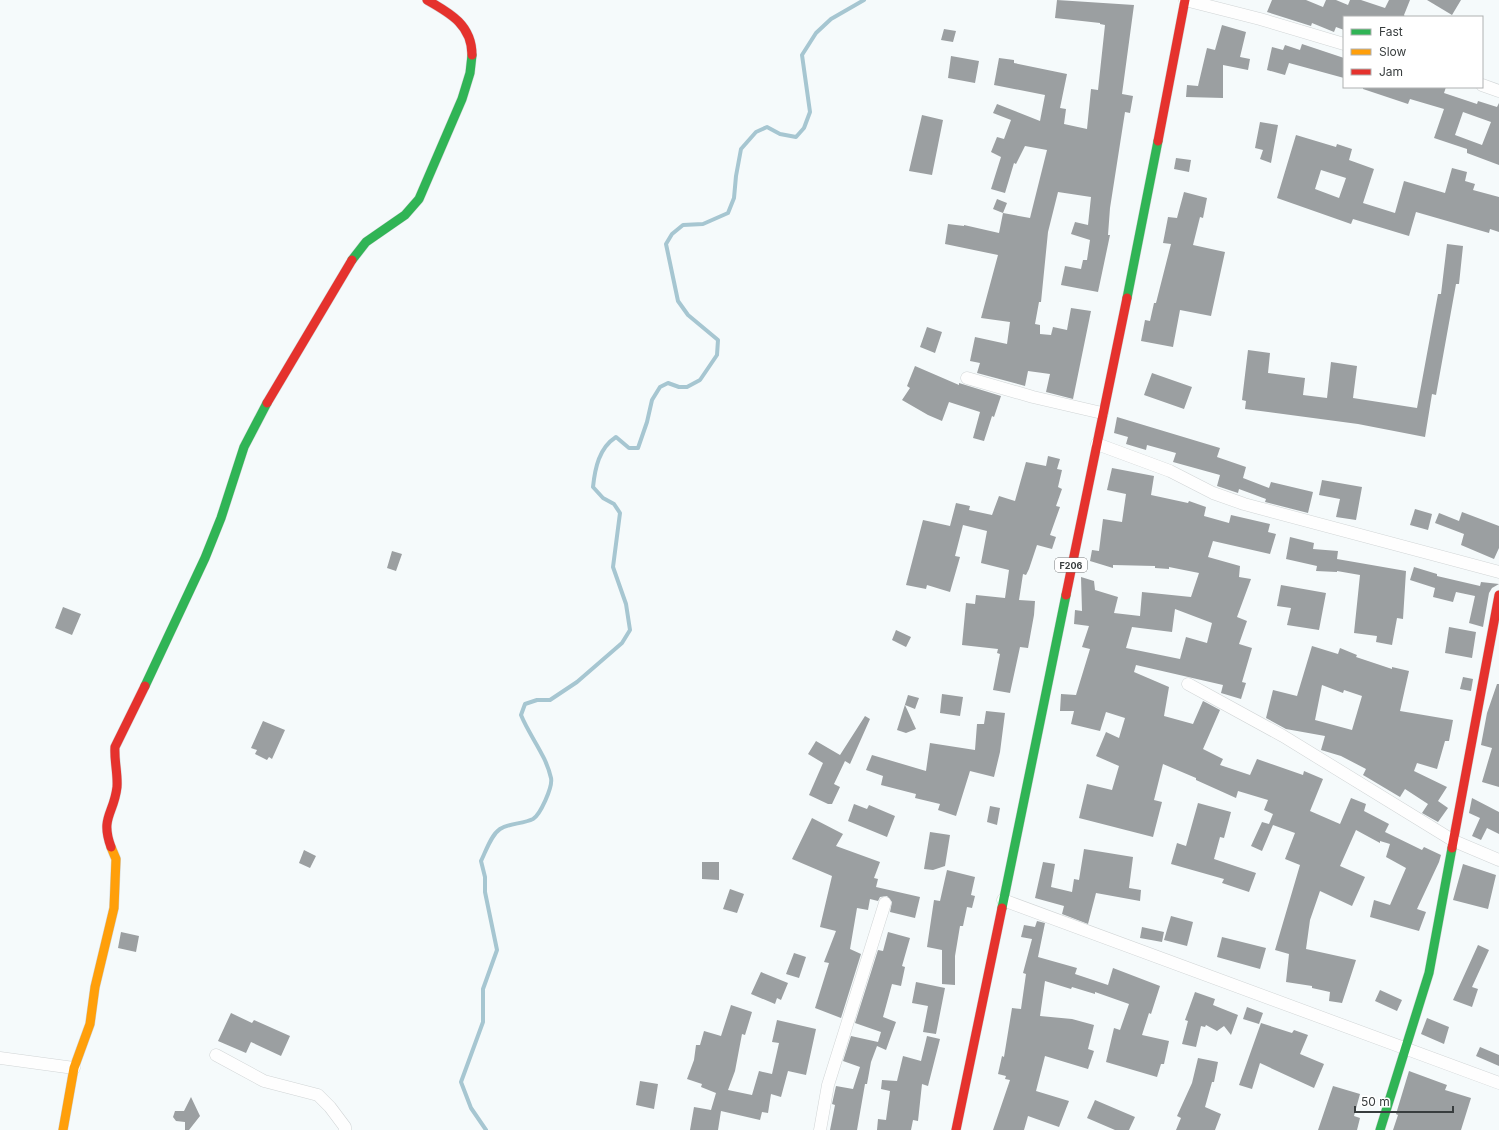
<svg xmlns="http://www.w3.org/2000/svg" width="1499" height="1130" viewBox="0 0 1499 1130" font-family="Inter,sans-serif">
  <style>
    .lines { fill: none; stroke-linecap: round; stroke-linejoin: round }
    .stream { stroke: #a6c6d1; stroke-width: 4 }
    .building { fill: #9b9fa1; fill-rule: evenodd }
    .street-casing { stroke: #d1d5d6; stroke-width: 13 }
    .fast-casing { stroke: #d1d5d6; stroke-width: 10 }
    .slow-casing { stroke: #d1d5d6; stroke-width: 10 }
    .jam-casing { stroke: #d1d5d6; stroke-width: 10 }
    .street { stroke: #fefefe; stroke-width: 12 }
    .fast { stroke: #30b455; stroke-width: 9 }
    .slow { stroke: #ff9f0a; stroke-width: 9 }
    .jam { stroke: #e5322d; stroke-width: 9 }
    .labels { text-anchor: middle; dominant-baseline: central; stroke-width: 4; stroke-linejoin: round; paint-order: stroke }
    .shield { fill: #fff; stroke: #747778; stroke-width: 1 }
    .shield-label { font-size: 9px; font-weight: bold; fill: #383d3e }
  </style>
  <rect width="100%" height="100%" fill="#f5fafb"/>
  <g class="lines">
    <path class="stream" d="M 486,1130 L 471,1108 L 461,1082 L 483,1022 L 483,989 L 497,950 L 485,892 L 485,877 L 481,861 C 486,851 491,835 500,829 C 509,823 523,824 533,819 C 540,815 553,787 551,778 C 546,755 530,737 521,715 L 525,704 L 537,700 L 550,700 L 577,682 L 622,643 L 630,630 L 626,604 L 613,567 L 620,513 L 614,504 L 603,498 L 593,487 C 595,468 599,448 616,437 L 629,448 L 638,448 L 647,422 L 652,400 L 660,387 L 668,383 L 679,387 L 687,387 L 700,380 L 717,355 L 718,340 L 688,315 L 678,301 L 666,244 L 672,234 L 683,225 L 703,224 L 728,213 L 734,198 L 736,176 L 741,149 L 756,132 L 767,127 L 780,134 L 796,137 L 804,128 L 810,112 L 802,55 L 816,33 L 831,19 L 864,0"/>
  </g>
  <path class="building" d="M 1057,0 L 1134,5 L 1122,94 L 1133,96 L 1130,113 L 1125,112 L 1110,208 L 1108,235 L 1110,235 L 1098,292 L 1061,285 L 1065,266 L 1081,269 L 1083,260 L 1087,260 L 1090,240 L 1071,234 L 1075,222 L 1088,225 L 1091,197 L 1058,192 L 1048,232 L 1041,302 L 1039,302 L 1035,324 L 1040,325 L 1040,334 L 1051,335 L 1053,327 L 1067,330 L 1071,308 L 1091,311 L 1073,399 L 1046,392 L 1050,374 L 1028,371 L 1025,386 L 977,373 L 980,363 L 970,361 L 975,337 L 1007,344 L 1010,322 L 981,318 L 998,255 L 945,244 L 948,224 L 964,226 L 964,225 L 999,233 L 1003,213 L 993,209 L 997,199 L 1007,203 L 1003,213 L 1030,218 L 1047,150 L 1025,146 L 1016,164 L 1014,163 L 1005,193 L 991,189 L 1001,157 L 991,152 L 997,137 L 1004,139 L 1011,120 L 993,113 L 997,104 L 1040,121 L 1045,95 L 994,85 L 999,58 L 1014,60 L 1014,63 L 1067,74 L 1060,108 L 1066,109 L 1064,124 L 1087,129 L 1091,89 L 1098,90 L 1105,25 L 1100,24 L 1100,23 L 1055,18 Z
    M 1272,0 L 1306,0 L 1323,7 L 1326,0 L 1336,0 L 1348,5 L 1350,0 L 1361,0 L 1385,8 L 1389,0 L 1410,0 L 1404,15 L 1405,17 L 1344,17 L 1344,30 L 1336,27 L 1334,32 L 1312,23 L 1311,26 L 1267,12 Z
    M 1427,0 L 1461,0 L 1452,15 Z
    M 1222,25 L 1246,32 L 1240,57 L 1250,59 L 1248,70 L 1223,65 L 1223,98 L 1186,97 L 1187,85 L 1198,86 L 1207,48 L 1215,50 Z
    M 944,29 L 956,31 L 953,42 L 941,40 Z
    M 1302,44 L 1344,58 L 1344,78 L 1289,63 L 1285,75 L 1267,70 L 1272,47 L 1283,50 L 1285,45 L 1300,50 Z
    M 951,56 L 979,61 L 975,83 L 948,78 Z
    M 1363,87 L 1446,87 L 1444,93 L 1477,104 L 1478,101 L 1497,107 L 1499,103 L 1499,165 L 1467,153 L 1467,149 L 1434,138 L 1444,109 L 1410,99 L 1408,104 L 1363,89 ZM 1463,112 L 1491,122 L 1482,145 L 1455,135 Z
    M 922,115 L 943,120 L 932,175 L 909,171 Z
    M 1260,122 L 1278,125 L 1271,163 L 1260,159 L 1263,150 L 1255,148 Z
    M 1296,135 L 1336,147 L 1337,144 L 1352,149 L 1349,160 L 1374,169 L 1363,203 L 1395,213 L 1404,181 L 1445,193 L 1452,168 L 1467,172 L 1465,181 L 1475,184 L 1473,190 L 1499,197 L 1499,232 L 1490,229 L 1489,233 L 1416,212 L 1409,236 L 1353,219 L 1351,224 L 1277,198 ZM 1321,170 L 1346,178 L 1339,198 L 1315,189 Z
    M 1176,158 L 1191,160 L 1189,172 L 1174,169 Z
    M 1184,192 L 1207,198 L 1203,218 L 1200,217 L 1193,245 L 1225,252 L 1211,316 L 1180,310 L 1173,347 L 1141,341 L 1145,320 L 1150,321 L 1154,303 L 1156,303 L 1171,244 L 1163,243 L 1168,217 L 1177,218 Z
    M 1447,244 L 1463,246 L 1459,284 L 1456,284 L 1436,395 L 1432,394 L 1425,437 L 1358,424 L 1245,409 L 1246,401 L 1242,400 L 1248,350 L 1270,353 L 1268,373 L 1305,378 L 1303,395 L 1327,398 L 1331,362 L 1357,366 L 1353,398 L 1417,408 L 1438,294 L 1441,294 Z
    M 927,327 L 942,332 L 935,353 L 920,347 Z
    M 915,366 L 959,385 L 959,383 L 1001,396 L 994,417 L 992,416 L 984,441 L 973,438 L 980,412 L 949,402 L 942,421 L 928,415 L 902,400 L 910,388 L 907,386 Z
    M 1152,373 L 1192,387 L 1184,409 L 1144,395 Z
    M 1117,417 L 1220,448 L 1217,457 L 1246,467 L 1243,478 L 1269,488 L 1271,482 L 1313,492 L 1308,513 L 1269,503 L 1265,502 L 1266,499 L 1239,489 L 1238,493 L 1217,486 L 1220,475 L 1173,462 L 1176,453 L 1147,445 L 1146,450 L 1126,444 L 1128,437 L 1114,433 Z
    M 1048,456 L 1060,459 L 1057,469 L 1062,470 L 1058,487 L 1062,489 L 1056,506 L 1060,507 L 1050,535 L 1056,537 L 1052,549 L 1037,545 L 1029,569 L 1026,575 L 1023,574 L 1019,600 L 1035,601 L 1034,615 L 1028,648 L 1020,647 L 1010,693 L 993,690 L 1000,654 L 997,653 L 998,649 L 962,645 L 966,603 L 975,604 L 976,595 L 1005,598 L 1009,570 L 981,563 L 987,531 L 963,525 L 955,556 L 960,557 L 950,592 L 927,585 L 926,589 L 906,585 L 923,520 L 950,526 L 956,503 L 970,506 L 969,510 L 992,515 L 999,496 L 1015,501 L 1026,462 L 1046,466 Z
    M 1112,468 L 1154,476 L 1151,495 L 1188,503 L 1189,501 L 1206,507 L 1204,516 L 1229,523 L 1231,515 L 1270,524 L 1268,532 L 1276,534 L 1270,554 L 1213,541 L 1208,557 L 1240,566 L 1239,577 L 1251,579 L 1237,617 L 1247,621 L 1239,644 L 1252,648 L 1242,682 L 1246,683 L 1241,699 L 1221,693 L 1223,685 L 1136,665 L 1134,672 L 1169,687 L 1164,716 L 1193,724 L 1203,701 L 1207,703 L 1220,710 L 1203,749 L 1223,759 L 1220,765 L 1250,775 L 1257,759 L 1303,775 L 1304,771 L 1323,779 L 1310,811 L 1340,824 L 1351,798 L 1366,804 L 1364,811 L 1389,824 L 1385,832 L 1422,850 L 1424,847 L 1441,855 L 1439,862 L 1417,909 L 1426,912 L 1419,931 L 1370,917 L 1374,900 L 1390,905 L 1406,868 L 1386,857 L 1390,844 L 1380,841 L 1380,843 L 1356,830 L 1340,866 L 1365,877 L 1352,906 L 1320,891 L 1310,920 L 1306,949 L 1356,960 L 1342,1003 L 1329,1001 L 1330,992 L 1312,988 L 1312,986 L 1286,982 L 1289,954 L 1275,950 L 1300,865 L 1285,859 L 1295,833 L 1273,825 L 1262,851 L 1251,846 L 1262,822 L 1269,824 L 1273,814 L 1264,810 L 1268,800 L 1238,791 L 1236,798 L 1196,780 L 1196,778 L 1163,764 L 1154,800 L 1162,802 L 1153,837 L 1079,818 L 1087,784 L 1112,790 L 1119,766 L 1096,756 L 1106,732 L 1119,738 L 1125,718 L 1106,712 L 1100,731 L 1071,724 L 1074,711 L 1060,711 L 1061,694 L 1076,695 L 1090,649 L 1082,647 L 1089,626 L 1074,624 L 1075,610 L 1082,611 L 1081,577 L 1094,581 L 1095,590 L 1118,597 L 1114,613 L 1140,616 L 1142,592 L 1191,597 L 1199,573 L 1169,567 L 1169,569 L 1155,568 L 1155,566 L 1113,565 L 1113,568 L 1090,561 L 1092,550 L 1099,551 L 1103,519 L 1122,522 L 1126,494 L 1107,490 ZM 1175,609 L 1212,623 L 1207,643 L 1186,637 L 1180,659 L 1126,648 L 1132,627 L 1172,632 Z
    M 1322,480 L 1362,487 L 1356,520 L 1336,517 L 1340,499 L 1319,495 Z
    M 1415,509 L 1432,514 L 1428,530 L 1410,525 Z
    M 1462,512 L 1499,526 L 1499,548 L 1494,559 L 1461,545 L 1464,534 L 1435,523 L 1439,513 L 1459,521 Z
    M 1290,537 L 1314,543 L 1313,549 L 1338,551 L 1337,559 L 1406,571 L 1403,619 L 1397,618 L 1392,645 L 1376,642 L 1377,636 L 1354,633 L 1360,575 L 1337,571 L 1337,572 L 1316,571 L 1317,566 L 1286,559 Z
    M 392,551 L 402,554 L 396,571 L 387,568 Z
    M 1414,567 L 1437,574 L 1437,576 L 1480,586 L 1481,582 L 1499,584 L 1492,588 L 1489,593 L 1483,627 L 1469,623 L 1475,596 L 1456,592 L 1453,602 L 1433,597 L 1435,588 L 1410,580 Z
    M 1281,585 L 1326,593 L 1319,630 L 1287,625 L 1291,608 L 1277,606 Z
    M 63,607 L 81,614 L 72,635 L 55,628 Z
    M 1449,627 L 1476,632 L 1472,658 L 1445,653 Z
    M 896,630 L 911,637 L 906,647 L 892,640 Z
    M 1312,646 L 1338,654 L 1340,648 L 1357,655 L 1356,657 L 1392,669 L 1392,667 L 1409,671 L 1400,711 L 1453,720 L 1449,741 L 1445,741 L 1437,769 L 1417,763 L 1414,771 L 1447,787 L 1438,801 L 1448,808 L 1438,822 L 1422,813 L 1428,804 L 1405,789 L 1400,797 L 1363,775 L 1366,769 L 1341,756 L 1321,750 L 1325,736 L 1286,729 L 1266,718 L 1273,690 L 1297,696 ZM 1322,685 L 1343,693 L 1344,690 L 1362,696 L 1352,730 L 1315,720 Z
    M 1463,677 L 1473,679 L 1471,691 L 1460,689 Z
    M 1497,684 L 1499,684 L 1499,787 L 1482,782 L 1492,748 L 1481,745 L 1487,713 Z
    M 942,694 L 963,697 L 960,716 L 940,713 Z
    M 908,695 L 919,698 L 915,709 L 905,705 L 916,729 L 906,733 L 897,730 Z
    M 986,711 L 1005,713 L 1000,752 L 994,777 L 970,771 L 956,816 L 938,810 L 940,804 L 915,798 L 916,794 L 881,785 L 883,776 L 866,770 L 872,755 L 926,771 L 930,743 L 975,750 L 977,724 L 984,724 Z
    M 865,716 L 870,719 L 850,764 L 845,761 L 834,784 L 840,787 L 832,804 L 828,804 L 809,795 L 823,763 L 808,754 L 816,741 L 840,755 Z
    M 263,721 L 285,730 L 272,759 L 269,757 L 267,760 L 255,754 L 257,750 L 251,748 Z
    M 1472,798 L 1499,812 L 1499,834 L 1487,828 L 1481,840 L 1472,836 L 1480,818 L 1469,813 Z
    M 1198,803 L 1231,812 L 1224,838 L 1220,837 L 1214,859 L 1256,873 L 1249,892 L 1222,883 L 1224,879 L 1171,864 L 1177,843 L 1186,846 Z
    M 854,804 L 867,809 L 869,805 L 895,816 L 887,837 L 848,821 Z
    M 990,806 L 1000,808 L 997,825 L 987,822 Z
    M 812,818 L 843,834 L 836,846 L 880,862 L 874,878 L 878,879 L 876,887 L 920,897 L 915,918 L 890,912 L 892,902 L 887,896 L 880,897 L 878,901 L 870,899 L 868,910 L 857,908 L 850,949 L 861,954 L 841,1018 L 815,1008 L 829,963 L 824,962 L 836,931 L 820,927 L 832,876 L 792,859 Z
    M 930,832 L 950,835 L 945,866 L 933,870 L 924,869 Z
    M 1084,849 L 1133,857 L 1129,888 L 1141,890 L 1140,901 L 1096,893 L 1088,924 L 1062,914 L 1064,906 L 1035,898 L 1043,862 L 1055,864 L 1051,887 L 1072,892 L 1074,879 L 1079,880 Z
    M 304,850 L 316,856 L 310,868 L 299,863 Z
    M 702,862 L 719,862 L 719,880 L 702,879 Z
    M 1463,864 L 1496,875 L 1488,909 L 1453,900 Z
    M 947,870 L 975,877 L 971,895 L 975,896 L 972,908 L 967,907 L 963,926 L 960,926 L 955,956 L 955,985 L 942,984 L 942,950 L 927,947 L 934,900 L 940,901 Z
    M 730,889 L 744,894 L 737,913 L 723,909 Z
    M 1171,916 L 1193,922 L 1187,946 L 1164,940 Z
    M 1037,921 L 1045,923 L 1038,957 L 1077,968 L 1075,974 L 1108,985 L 1113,968 L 1160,986 L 1151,1014 L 1149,1013 L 1142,1035 L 1169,1041 L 1164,1064 L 1161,1064 L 1157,1077 L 1106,1062 L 1114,1028 L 1120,1030 L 1129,1004 L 1095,992 L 1095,994 L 1072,987 L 1071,989 L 1045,981 L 1040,1016 L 1072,1019 L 1094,1025 L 1088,1049 L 1094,1051 L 1088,1069 L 1045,1056 L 1036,1091 L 1069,1101 L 1059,1127 L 1028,1116 L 1024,1130 L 993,1130 L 1010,1080 L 1005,1079 L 1006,1076 L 998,1074 L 1002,1056 L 1004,1057 L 1012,1008 L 1021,1009 L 1026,974 L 1023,973 L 1032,939 L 1021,937 L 1024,925 L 1035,927 Z
    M 1142,927 L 1164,932 L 1162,942 L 1140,938 Z
    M 121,932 L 139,936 L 136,952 L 118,948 Z
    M 888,932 L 910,938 L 902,966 L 905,967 L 901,986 L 892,984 L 883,1017 L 896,1022 L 886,1050 L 877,1046 L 871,1062 L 867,1084 L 865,1084 L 857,1130 L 830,1130 L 835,1105 L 832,1104 L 836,1086 L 853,1089 L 860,1067 L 843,1061 L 851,1036 L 878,1042 L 881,1032 L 855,1023 L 878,950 L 883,951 Z
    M 1222,937 L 1266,948 L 1260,969 L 1217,957 Z
    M 1478,945 L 1489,950 L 1472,987 L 1478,989 L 1472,1007 L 1453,1000 Z
    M 794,953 L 806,957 L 799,978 L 786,974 Z
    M 761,972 L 788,983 L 781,1000 L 777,998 L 775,1004 L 751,994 Z
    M 916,982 L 945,988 L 936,1034 L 923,1032 L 928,1006 L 912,1003 Z
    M 1380,990 L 1402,1000 L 1397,1011 L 1375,1001 Z
    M 1195,992 L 1215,999 L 1213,1005 L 1238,1015 L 1231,1035 L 1224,1026 L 1217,1031 L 1206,1025 L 1205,1027 L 1201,1026 L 1196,1047 L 1182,1044 L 1188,1021 L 1185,1020 Z
    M 731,1005 L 752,1012 L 745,1035 L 742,1034 L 735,1071 L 728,1090 L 752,1095 L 759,1071 L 772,1074 L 779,1043 L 772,1042 L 777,1020 L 816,1029 L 806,1075 L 788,1071 L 781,1097 L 771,1094 L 768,1113 L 762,1112 L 760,1120 L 721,1111 L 718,1130 L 690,1130 L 694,1107 L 711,1110 L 716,1093 L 701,1087 L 702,1084 L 687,1079 L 694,1060 L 696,1045 L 700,1045 L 704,1031 L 721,1036 Z
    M 1247,1007 L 1263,1013 L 1259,1024 L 1243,1019 Z
    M 231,1013 L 252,1023 L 254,1020 L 290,1036 L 281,1056 L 251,1042 L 246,1053 L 218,1041 Z
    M 1427,1018 L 1449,1027 L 1444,1044 L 1421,1034 Z
    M 1261,1023 L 1292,1033 L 1294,1030 L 1308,1035 L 1300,1054 L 1324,1064 L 1314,1088 L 1260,1063 L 1252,1089 L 1239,1085 Z
    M 927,1036 L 940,1039 L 928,1086 L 922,1084 L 918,1121 L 913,1120 L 911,1130 L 877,1130 L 878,1119 L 886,1120 L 890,1091 L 881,1089 L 882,1080 L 897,1081 L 903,1056 L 921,1061 Z
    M 1480,1047 L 1499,1055 L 1499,1066 L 1476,1056 Z
    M 1198,1058 L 1218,1062 L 1214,1082 L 1212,1082 L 1205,1107 L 1221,1114 L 1215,1130 L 1176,1130 L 1181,1118 L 1177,1116 L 1192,1083 Z
    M 1409,1071 L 1447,1085 L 1445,1090 L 1471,1098 L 1461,1130 L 1393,1130 L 1398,1115 L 1396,1114 Z
    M 640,1081 L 658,1084 L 654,1109 L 636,1105 Z
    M 1333,1086 L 1360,1094 L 1354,1116 L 1360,1118 L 1357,1130 L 1318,1130 Z
    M 191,1097 L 200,1116 L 189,1130 L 185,1130 L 185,1122 L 176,1121 L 173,1117 L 175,1111 L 184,1111 Z
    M 1095,1100 L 1135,1117 L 1129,1130 L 1115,1130 L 1087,1118 Z"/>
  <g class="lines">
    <defs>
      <path id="street" d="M 1185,0 L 1260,19 L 1344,44
        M 1482,85 L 1499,91
        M 967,378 L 1033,397 L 1102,413
        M 1097,444 L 1170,471 L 1213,493 L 1244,504 L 1499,572
        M 1188,684 L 1283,736 L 1454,841 L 1499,860
        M 1003,900 L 1499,1083
        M 216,1055 L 264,1081 L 318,1095 L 330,1107 L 345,1127 L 345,1130
        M 0,1058 L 74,1068
        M 820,1130 L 828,1085 L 885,903"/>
      <path id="fast" d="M 352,260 L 366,242 L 405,215 L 419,199 L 462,99 L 470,73 L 472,55
        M 1127,298 L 1158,141
        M 145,686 L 205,558 L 221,518 L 244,447 L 267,403
        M 1002,908 L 1066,595
        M 1380,1130 L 1429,973 L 1452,848"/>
      <path id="slow" d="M 63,1130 L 74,1068 L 90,1024 L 95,987 L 114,908 L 116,859 L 111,847"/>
      <path id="jam" d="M 427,0 C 450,13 472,25 472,55
        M 1158,141 L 1185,0
        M 267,403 L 352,260
        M 1066,595 L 1127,298
        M 111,847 C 100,817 114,814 117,787 C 118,774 114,760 115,747 L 145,686
        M 1452,848 L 1499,595
        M 956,1130 L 1002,908"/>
    </defs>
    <use href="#street" class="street-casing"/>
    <use href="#fast" class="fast-casing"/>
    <use href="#slow" class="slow-casing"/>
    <use href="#jam" class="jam-casing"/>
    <use href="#street" class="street"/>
    <use href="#fast" class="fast"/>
    <use href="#slow" class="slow"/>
    <use href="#jam" class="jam"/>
  </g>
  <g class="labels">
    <rect class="shield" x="1055" y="558" width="32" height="14" rx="3"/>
    <g class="shield-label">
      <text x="1071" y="565">F206</text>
    </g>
  </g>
  <rect x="1343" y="16" width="140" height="72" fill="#ffffff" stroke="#afb1b2"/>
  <rect x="1351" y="29" width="20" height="6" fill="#30b455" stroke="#afb1b2"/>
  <text x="1379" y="36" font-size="12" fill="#383d3e">Fast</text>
  <rect x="1351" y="49" width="20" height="6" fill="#ff9f0a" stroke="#afb1b2"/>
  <text x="1379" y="56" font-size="12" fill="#383d3e">Slow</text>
  <rect x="1351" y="69" width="20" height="6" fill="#e5322d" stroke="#afb1b2"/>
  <text x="1379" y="76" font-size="12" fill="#383d3e">Jam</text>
  <path d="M1355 1106v6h98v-6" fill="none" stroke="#383d3e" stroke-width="2"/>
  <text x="1361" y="1106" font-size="12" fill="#383d3e" stroke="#ffffff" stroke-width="3" paint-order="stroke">50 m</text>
</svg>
